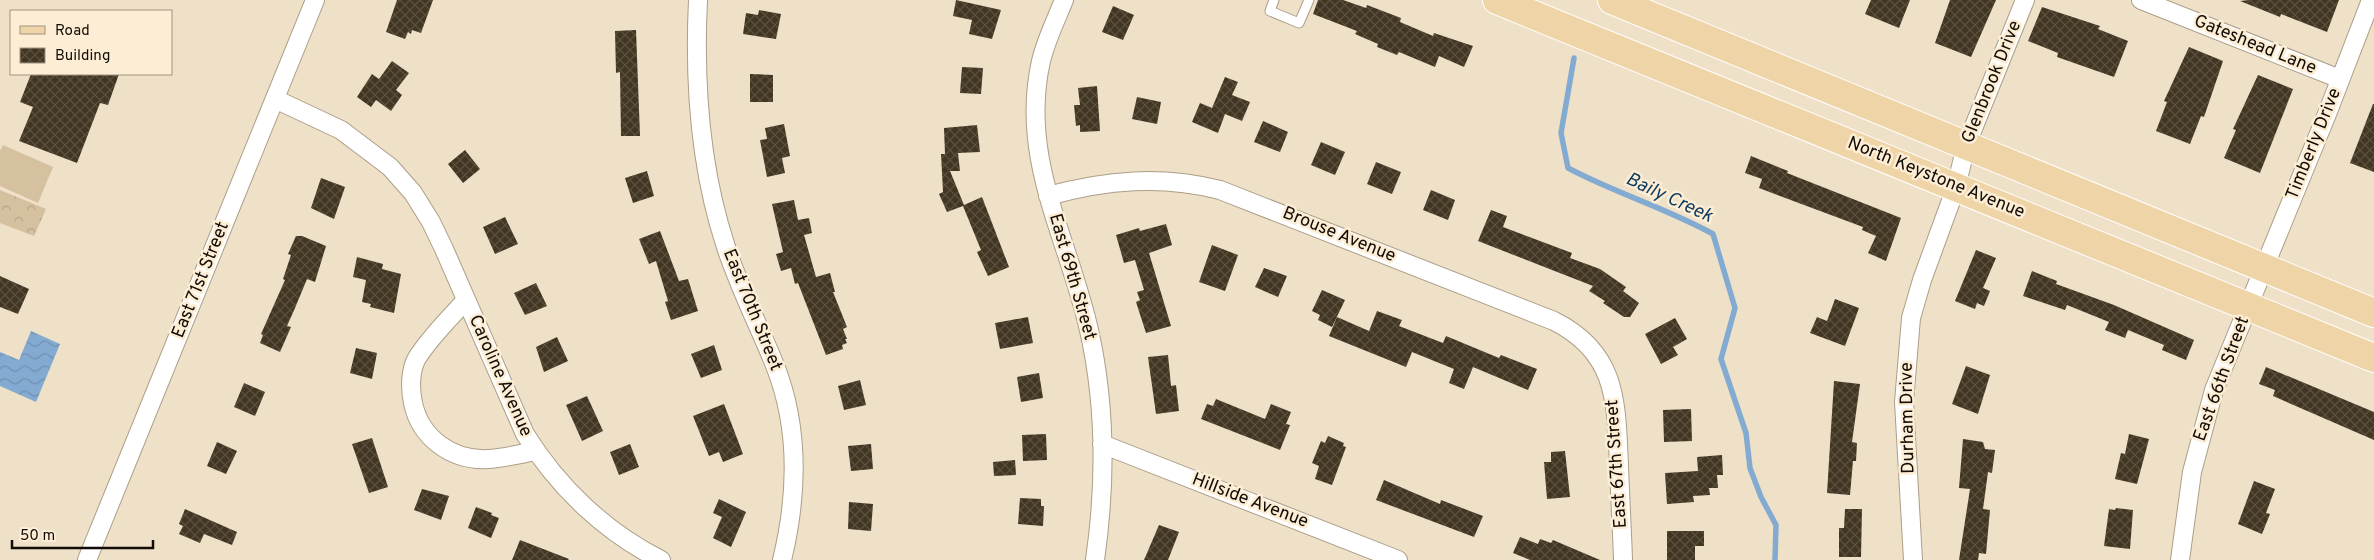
<svg xmlns="http://www.w3.org/2000/svg" width="2374" height="560" viewBox="0 0 2374 560" font-family="Overpass,sans-serif">
  <style>
    .forest { fill: url(#forest-crowns) }
    .pitch { fill: #d5c09f }
    .water { fill: url(#water-waves) }
    .lines { fill: none; stroke-linecap: round; stroke-linejoin: round }
    .stream { stroke: #83aad0; stroke-width: 5.5 }
    .building { fill: url(#building-cross-hatch) }
    .service-casing { stroke: #ac9e87; stroke-width: 11 }
    .minor-casing { stroke: #ac9e87; stroke-width: 20 }
    .primary-casing { stroke: #fff; stroke-width: 30 }
    .service { stroke: #fff; stroke-width: 9 }
    .minor { stroke: #fff; stroke-width: 18 }
    .primary { stroke: #eed4a6; stroke-width: 28 }
    .labels { text-anchor: middle; dominant-baseline: central; stroke-width: 5; stroke-linejoin: round; paint-order: stroke }
    .street-label { font-size: 18px; fill: #110c05; stroke: #fdedd4 }
    .water-label { font-size: 19px; font-style: italic; fill: #0c3a5f; stroke: #fdedd4 }
  </style>
  <defs>
    <pattern id="forest-crowns" width="20" height="18" patternUnits="userSpaceOnUse" patternTransform="scale(1.25)"><rect width="20" height="18" fill="#d5c09f"/><path d="M2 6a3 3 0 1 1 6 0M12 15a3 3 0 1 1 6 0" fill="none" stroke="#b6a487"/></pattern>
    <pattern id="water-waves" width="16" height="10" patternUnits="userSpaceOnUse" patternTransform="scale(1.25)"><rect width="16" height="10" fill="#83aad0"/><path d="M0 5q4-4 8 0t8 0" fill="none" stroke="#7091b1"/></pattern>
    <pattern id="building-cross-hatch" width="8" height="8" patternUnits="userSpaceOnUse" patternTransform="scale(1.25)"><rect width="8" height="8" fill="#423622"/><path d="M0 0l8 8M0 8l8-8" fill="none" stroke="#5a503f"/></pattern>
  </defs>
  <rect width="100%" height="100%" fill="#efe0c8"/>
  <path class="forest" d="M 0,190 L 46,209 L 34,236 L 0,223 Z"/>
  <path class="pitch" d="M 3,145 L 53,167 L 38,203 L 0,186 L 0,151 Z"/>
  <path class="water" d="M 31,331 L 60,344 L 36,402 L 0,386 L 0,352 L 19,360 Z"/>
  <g class="lines">
    <path class="stream" d="M 1574,58 L 1561,133 L 1568,168 C 1615,193 1666,208 1713,234 L 1735,308 L 1721,359 L 1746,433 L 1750,468 L 1761,497 L 1776,525 L 1775,560"/>
  </g>
  <path class="building" d="M 397,0 L 433,0 L 421,33 L 412,30 L 411,34 L 408,32 L 405,39 L 386,32 Z
    M 956,0 L 1001,10 L 992,39 L 969,34 L 972,20 L 953,16 Z
    M 1318,0 L 1343,0 L 1366,8 L 1367,5 L 1401,18 L 1400,22 L 1433,36 L 1434,33 L 1473,46 L 1464,67 L 1439,56 L 1435,67 L 1399,52 L 1397,55 L 1377,47 L 1378,44 L 1355,34 L 1357,31 L 1313,14 Z
    M 1871,0 L 1910,0 L 1899,28 L 1865,14 Z
    M 1950,0 L 1996,0 L 1971,57 L 1935,43 Z
    M 2249,0 L 2339,0 L 2327,32 L 2281,14 L 2280,17 L 2240,1 Z
    M 1113,6 L 1134,15 L 1123,40 L 1102,32 Z
    M 2042,7 L 2100,26 L 2098,29 L 2128,41 L 2114,77 L 2057,57 L 2058,53 L 2028,41 Z
    M 759,10 L 781,14 L 776,39 L 743,34 L 746,13 L 758,15 Z
    M 636,30 L 640,136 L 621,136 L 620,72 L 616,73 L 615,31 Z
    M 2189,47 L 2223,61 L 2204,117 L 2201,116 L 2190,144 L 2156,131 L 2167,102 L 2164,101 Z
    M 392,61 L 409,73 L 396,90 L 402,95 L 391,111 L 376,100 L 371,107 L 357,97 L 372,74 L 379,79 Z
    M 962,67 L 983,68 L 981,94 L 960,93 Z
    M 31,74 L 119,74 L 108,105 L 100,103 L 77,163 L 19,141 L 33,107 L 20,102 Z
    M 750,74 L 773,75 L 773,102 L 750,102 Z
    M 2258,75 L 2293,89 L 2260,173 L 2224,158 L 2236,130 L 2233,129 Z
    M 1225,77 L 1238,82 L 1232,95 L 1250,102 L 1242,121 L 1225,114 L 1218,133 L 1192,122 L 1200,103 L 1212,108 Z
    M 1097,86 L 1100,131 L 1080,132 L 1080,125 L 1076,126 L 1074,105 L 1080,105 L 1078,88 Z
    M 1137,97 L 1161,102 L 1157,124 L 1132,119 Z
    M 2373,104 L 2374,104 L 2374,172 L 2350,163 Z
    M 1263,121 L 1288,132 L 1280,152 L 1254,142 Z
    M 784,124 L 790,156 L 782,158 L 785,173 L 767,177 L 760,140 L 767,139 L 765,128 Z
    M 977,125 L 980,152 L 958,153 L 960,171 L 950,171 L 964,205 L 982,197 L 1009,267 L 988,276 L 977,252 L 981,250 L 963,206 L 947,212 L 939,194 L 943,192 L 941,154 L 945,154 L 944,128 Z
    M 1321,142 L 1345,152 L 1335,175 L 1311,165 Z
    M 465,150 L 480,169 L 463,183 L 448,164 Z
    M 1751,156 L 1788,171 L 1787,173 L 1901,218 L 1886,261 L 1868,253 L 1876,236 L 1862,230 L 1863,227 L 1759,188 L 1762,179 L 1745,173 Z
    M 1376,162 L 1401,172 L 1392,194 L 1367,184 Z
    M 647,171 L 654,196 L 633,203 L 625,178 Z
    M 321,178 L 345,187 L 334,219 L 311,208 Z
    M 1431,190 L 1455,200 L 1448,220 L 1423,210 Z
    M 794,200 L 798,220 L 809,218 L 812,233 L 804,235 L 816,277 L 830,273 L 835,292 L 833,292 L 847,327 L 843,329 L 847,339 L 845,339 L 847,343 L 842,345 L 843,349 L 826,355 L 798,283 L 795,284 L 791,268 L 781,271 L 776,254 L 783,252 L 772,204 Z
    M 1491,210 L 1507,216 L 1503,227 L 1572,253 L 1570,258 L 1600,269 L 1626,287 L 1623,291 L 1639,303 L 1630,317 L 1624,317 L 1603,303 L 1605,301 L 1589,291 L 1593,286 L 1478,241 Z
    M 505,217 L 518,244 L 495,254 L 483,227 Z
    M 1166,224 L 1172,245 L 1149,253 L 1171,326 L 1146,333 L 1136,302 L 1140,300 L 1137,292 L 1144,290 L 1135,260 L 1124,263 L 1116,235 L 1139,228 L 1140,231 Z
    M 660,231 L 679,281 L 688,279 L 698,311 L 671,320 L 665,302 L 668,301 L 656,261 L 649,264 L 639,239 Z
    M 296,236 L 302,236 L 326,246 L 315,282 L 307,279 L 295,308 L 287,326 L 291,327 L 280,352 L 260,343 L 263,335 L 261,334 L 285,280 L 283,279 L 291,255 L 288,254 Z
    M 1212,245 L 1238,255 L 1225,291 L 1199,282 Z
    M 1976,250 L 1996,258 L 1983,288 L 1990,291 L 1984,306 L 1977,303 L 1975,309 L 1955,301 Z
    M 357,257 L 383,264 L 382,269 L 401,274 L 394,313 L 370,307 L 371,304 L 362,302 L 366,280 L 353,277 Z
    M 1264,268 L 1287,276 L 1278,297 L 1255,287 Z
    M 2032,271 L 2057,281 L 2056,284 L 2114,305 L 2194,340 L 2186,360 L 2162,350 L 2164,345 L 2128,330 L 2125,338 L 2105,330 L 2109,322 L 2067,305 L 2065,310 L 2023,296 Z
    M 0,276 L 29,289 L 18,314 L 0,307 Z
    M 536,283 L 547,306 L 525,315 L 514,293 Z
    M 1322,290 L 1345,300 L 1332,327 L 1318,320 L 1320,315 L 1312,311 Z
    M 1835,299 L 1859,308 L 1845,346 L 1810,333 L 1817,317 L 1827,321 Z
    M 1377,311 L 1402,320 L 1399,326 L 1443,343 L 1446,336 L 1499,358 L 1501,355 L 1537,369 L 1528,390 L 1473,367 L 1464,389 L 1449,383 L 1454,369 L 1412,352 L 1406,367 L 1329,336 L 1337,317 L 1369,331 Z
    M 1028,317 L 1033,343 L 1000,349 L 995,323 Z
    M 1675,318 L 1687,339 L 1673,347 L 1678,355 L 1661,364 L 1645,334 Z
    M 557,337 L 568,361 L 544,372 L 536,347 Z
    M 714,345 L 722,370 L 701,378 L 691,354 Z
    M 356,348 L 377,353 L 372,379 L 350,373 Z
    M 1168,355 L 1171,386 L 1176,385 L 1179,411 L 1156,414 L 1148,357 Z
    M 1966,366 L 1990,375 L 1978,414 L 1952,404 Z
    M 2266,367 L 2374,412 L 2374,440 L 2273,396 L 2275,390 L 2259,384 Z
    M 1039,373 L 1043,398 L 1021,402 L 1017,377 Z
    M 860,380 L 866,405 L 844,410 L 838,386 Z
    M 1834,381 L 1860,384 L 1852,442 L 1857,443 L 1856,461 L 1853,461 L 1850,495 L 1827,493 Z
    M 244,383 L 265,392 L 255,416 L 234,407 Z
    M 587,396 L 603,431 L 582,441 L 566,405 Z
    M 1216,399 L 1265,419 L 1271,404 L 1291,412 L 1286,424 L 1290,425 L 1280,450 L 1201,419 L 1207,404 L 1213,406 Z
    M 724,404 L 743,454 L 723,462 L 719,452 L 709,456 L 693,416 Z
    M 1691,409 L 1692,441 L 1664,442 L 1663,410 Z
    M 1046,434 L 1047,460 L 1023,461 L 1022,435 Z
    M 2129,434 L 2149,439 L 2137,484 L 2115,479 L 2121,453 L 2125,454 Z
    M 1328,436 L 1344,443 L 1343,446 L 1346,447 L 1332,485 L 1315,479 L 1319,466 L 1312,463 L 1321,441 L 1325,443 Z
    M 372,438 L 388,487 L 369,493 L 352,444 Z
    M 1963,439 L 1983,442 L 1985,449 L 1995,450 L 1992,473 L 1988,472 L 1983,509 L 1990,510 L 1986,554 L 1979,553 L 1978,560 L 1959,560 L 1970,489 L 1959,488 Z
    M 217,442 L 237,451 L 226,474 L 207,466 Z
    M 630,444 L 639,467 L 619,475 L 610,452 Z
    M 871,444 L 873,469 L 851,471 L 848,446 Z
    M 1565,451 L 1570,497 L 1547,499 L 1544,462 L 1551,462 L 1551,452 Z
    M 1722,455 L 1723,475 L 1717,475 L 1718,488 L 1709,488 L 1710,495 L 1693,496 L 1694,502 L 1667,504 L 1665,473 L 1698,471 L 1697,457 Z
    M 1015,460 L 1016,475 L 994,476 L 993,462 Z
    M 1384,480 L 1440,504 L 1441,500 L 1483,516 L 1474,537 L 1376,500 Z
    M 2254,481 L 2275,489 L 2266,513 L 2270,514 L 2262,534 L 2238,524 Z
    M 422,489 L 449,496 L 441,520 L 414,510 Z
    M 1020,498 L 1041,499 L 1041,506 L 1044,506 L 1043,526 L 1018,524 Z
    M 719,499 L 746,512 L 731,547 L 713,538 L 722,517 L 713,513 Z
    M 849,502 L 873,504 L 871,531 L 848,529 Z
    M 476,507 L 492,513 L 491,515 L 499,518 L 491,538 L 468,528 Z
    M 2116,508 L 2133,510 L 2130,549 L 2104,546 L 2109,509 L 2115,510 Z
    M 185,509 L 237,532 L 232,545 L 204,534 L 200,543 L 179,534 L 183,526 L 179,524 Z
    M 1845,509 L 1862,509 L 1861,557 L 1839,557 L 1839,528 L 1844,528 Z
    M 1159,525 L 1179,532 L 1168,560 L 1144,560 Z
    M 1667,531 L 1704,531 L 1704,546 L 1695,546 L 1695,560 L 1667,560 Z
    M 1520,537 L 1538,544 L 1540,539 L 1551,543 L 1553,540 L 1600,560 L 1530,560 L 1513,553 Z
    M 520,540 L 569,559 L 568,560 L 512,560 Z"/>
  <g class="lines">
    <defs>
      <path id="service" d="M 1274,0 L 1270,11 L 1299,23 L 1309,0"/>
      <path id="minor" d="M 698,0 C 694,82 700,169 726,247 C 739,287 758,324 774,363 C 800,427 798,494 782,560
        M 1064,0 C 1056,20 1046,40 1041,61 C 1019,159 1068,237 1089,330 C 1106,406 1106,483 1095,560
        M 2141,0 L 2340,79
        M 275,99 L 341,130 L 390,167 L 413,193 L 431,222 L 444,249 L 525,434 C 558,487 605,532 661,560
        M 1048,196 C 1106,180 1161,175 1220,190 L 1554,321 C 1618,353 1616,403 1619,465 C 1620,496 1622,528 1623,560
        M 466,300 C 450,318 430,337 417,358 C 410,370 410,389 413,403 C 420,437 451,461 488,459 C 504,458 520,454 536,451
        M 1102,444 L 1398,560
        M 87,560 L 315,0
        M 1913,560 L 1904,402 L 1911,318 L 1922,280 L 1956,187 L 1966,146 L 2025,0
        M 2180,560 L 2192,472 L 2214,390 L 2327,114 L 2371,0"/>
      <path id="primary" d="M 1497,0 L 2374,358
        M 1612,0 L 2374,313"/>
    </defs>
    <use href="#service" class="service-casing"/>
    <use href="#minor" class="minor-casing"/>
    <use href="#primary" class="primary-casing"/>
    <use href="#service" class="service"/>
    <use href="#minor" class="minor"/>
    <use href="#primary" class="primary"/>
  </g>
  <g class="labels">
    <g class="street-label">
      <text transform="translate(2255 45) rotate(22)">Gateshead Lane</text>
      <text transform="translate(1992 82) rotate(-68)">Glenbrook Drive</text>
      <text transform="translate(2314 144) rotate(-68)">Timberly Drive</text>
      <text transform="translate(1936 178) rotate(22)">North Keystone Avenue</text>
      <text transform="translate(1339 235) rotate(22)">Brouse Avenue</text>
      <text transform="translate(1072 277) rotate(74)">East 69th Street</text>
      <text transform="translate(201 280) rotate(-68)">East 71st Street</text>
      <text transform="translate(752 310) rotate(68)">East 70th Street</text>
      <text transform="translate(500 376) rotate(66)">Caroline Avenue</text>
      <text transform="translate(2222 379) rotate(-70)">East 66th Street</text>
      <text transform="translate(1908 418) rotate(-91)">Durham Drive</text>
      <text transform="translate(1617 464) rotate(-94)">East 67th Street</text>
      <text transform="translate(1250 501) rotate(21)">Hillside Avenue</text>
    </g>
    <g class="water-label">
      <text transform="translate(1669 198) rotate(25)">Baily Creek</text>
    </g>
  </g>
  <rect x="10" y="10" width="162" height="65" fill="#fdedd4" stroke="#9f9381"/>
  <rect x="20" y="26" width="25" height="8" fill="#eed4a6" stroke="#9f9381"/>
  <text x="55" y="35" font-size="15" fill="#110c05">Road</text>
  <rect x="20" y="48" width="25" height="15" fill="url(#building-cross-hatch)" stroke="#9f9381"/>
  <text x="55" y="60" font-size="15" fill="#110c05">Building</text>
  <path d="M12 540v8h141v-8" fill="none" stroke="#110c05" stroke-width="2.5"/>
  <text x="20" y="540" font-size="15" fill="#110c05" stroke="#fdedd4" stroke-width="4" paint-order="stroke">50 m</text>
</svg>
